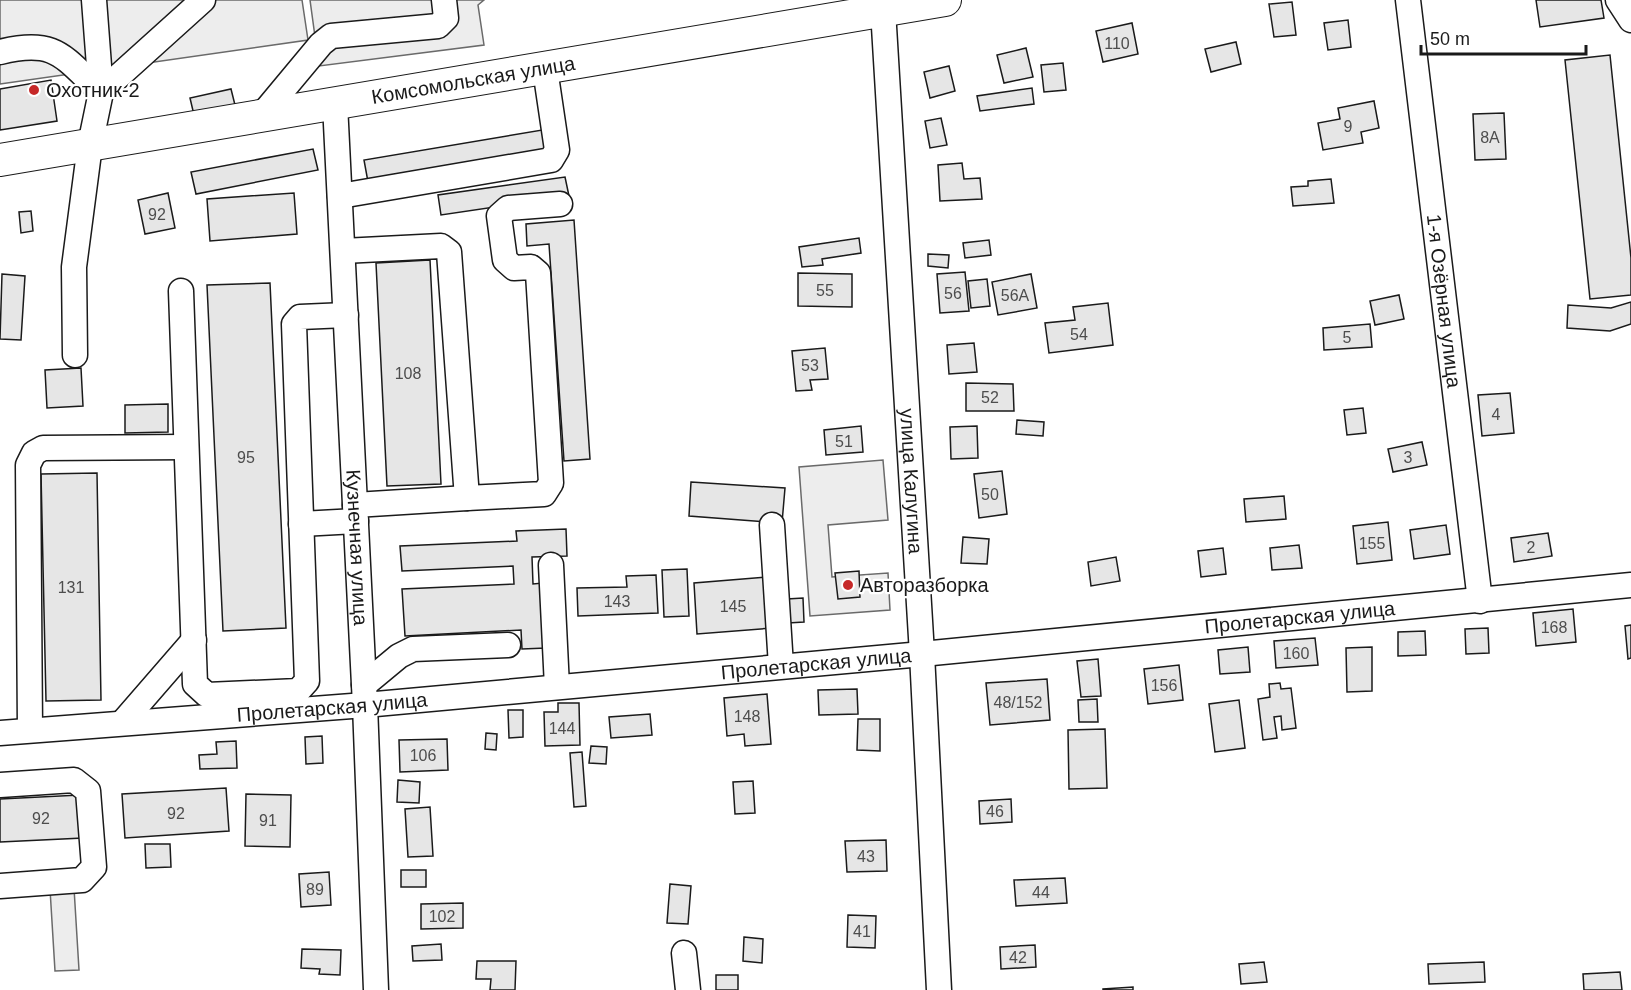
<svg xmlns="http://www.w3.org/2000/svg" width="1631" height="990" viewBox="0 0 1631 990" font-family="Arial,sans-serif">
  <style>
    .built { fill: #ededed; stroke: #6a6a6a; stroke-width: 1.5 }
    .building { fill: #e6e6e6; stroke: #1a1a1a; stroke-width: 1.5 }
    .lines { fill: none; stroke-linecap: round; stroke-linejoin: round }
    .minor-casing { stroke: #1a1a1a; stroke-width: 27 }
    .major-casing { stroke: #1a1a1a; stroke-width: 34 }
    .minor { stroke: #fff; stroke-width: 24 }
    .major { stroke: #fff; stroke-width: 32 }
    .poi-dot { fill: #c62828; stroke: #fff; stroke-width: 2 }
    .labels { text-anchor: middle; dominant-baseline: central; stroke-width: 4.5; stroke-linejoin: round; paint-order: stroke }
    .number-label { font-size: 16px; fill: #4d4d4d }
    .street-label { font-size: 20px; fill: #1a1a1a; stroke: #fff }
    .poi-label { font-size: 20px; fill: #1a1a1a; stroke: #fff; text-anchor: start }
  </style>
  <rect width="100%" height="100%" fill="#fff"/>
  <path class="built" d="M 0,0 L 302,0 L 308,40 L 0,84 Z
    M 310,0 L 484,0 L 478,5 L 484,45 L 319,66 Z
    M 883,460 L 888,520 L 828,525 L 832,577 L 888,573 L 890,610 L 810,616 L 799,467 Z
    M 74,888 L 79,970 L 55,971 L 50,889 Z"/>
  <path class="building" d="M 1536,0 L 1601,0 L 1604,18 L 1540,27 Z
    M 1292,2 L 1296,35 L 1274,37 L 1269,4 Z
    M 1348,20 L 1351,47 L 1328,50 L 1324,23 Z
    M 1132,23 L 1138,54 L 1103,62 L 1096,31 Z
    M 1236,42 L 1241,64 L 1211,72 L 1205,49 Z
    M 1026,48 L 1033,77 L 1004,83 L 997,55 Z
    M 1610,55 L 1631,258 L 1631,295 L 1590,299 L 1565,60 Z
    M 1063,63 L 1066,90 L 1044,92 L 1041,65 Z
    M 949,66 L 955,91 L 930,98 L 924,72 Z
    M 51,80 L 57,121 L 0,130 L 0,89 Z
    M 1032,88 L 1034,104 L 980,111 L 977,96 Z
    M 231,89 L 235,105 L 194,115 L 190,98 Z
    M 1374,101 L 1379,128 L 1361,132 L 1363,143 L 1323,150 L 1318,123 L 1340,119 L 1338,108 Z
    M 1504,113 L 1506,159 L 1475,160 L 1473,114 Z
    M 941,118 L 947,145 L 930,148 L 925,121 Z
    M 548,129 L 552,151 L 368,182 L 364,160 Z
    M 313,149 L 318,170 L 196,194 L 191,172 Z
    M 962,163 L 964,179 L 980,178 L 982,199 L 940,201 L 938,165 Z
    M 565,177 L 569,196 L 441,215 L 438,195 Z
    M 1331,179 L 1334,203 L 1293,206 L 1291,187 L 1308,186 L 1308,181 Z
    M 168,193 L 175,228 L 145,234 L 138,200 Z
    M 294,193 L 297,234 L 210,241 L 207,199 Z
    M 31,211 L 33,231 L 21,233 L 19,212 Z
    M 574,220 L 590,459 L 564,461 L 549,244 L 527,246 L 526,224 Z
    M 859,238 L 861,253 L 822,259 L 823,265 L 802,267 L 799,247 Z
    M 989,240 L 991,255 L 965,258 L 963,243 Z
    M 928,254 L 949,255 L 948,268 L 928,266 Z
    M 430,260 L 441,484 L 387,486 L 376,263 Z
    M 965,272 L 969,311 L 940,313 L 937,274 Z
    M 798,273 L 852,274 L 852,307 L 798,306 Z
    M 2,274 L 25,276 L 21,340 L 0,339 Z
    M 1031,274 L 1037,308 L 998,315 L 992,282 Z
    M 987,279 L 990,306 L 971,308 L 968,281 Z
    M 270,283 L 286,628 L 223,631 L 207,285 Z
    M 1399,295 L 1404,319 L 1375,325 L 1370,301 Z
    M 1631,302 L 1631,324 L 1610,331 L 1567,328 L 1568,305 L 1611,308 Z
    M 1108,303 L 1113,345 L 1049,353 L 1045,323 L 1075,320 L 1073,307 Z
    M 1370,324 L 1372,347 L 1324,350 L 1323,328 Z
    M 974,343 L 977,372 L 949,374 L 947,345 Z
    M 825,348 L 828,379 L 810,380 L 812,390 L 796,391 L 792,351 Z
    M 81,368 L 83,406 L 47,408 L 45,370 Z
    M 966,383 L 1013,384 L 1014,411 L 966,411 Z
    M 1510,393 L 1514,433 L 1482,436 L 1478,395 Z
    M 168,404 L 168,432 L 125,433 L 125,405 Z
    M 1363,408 L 1366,433 L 1347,435 L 1344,410 Z
    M 1017,420 L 1044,422 L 1043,436 L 1016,434 Z
    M 861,426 L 863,452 L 826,455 L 824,430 Z
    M 977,426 L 978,458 L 951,459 L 950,427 Z
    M 1422,442 L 1427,465 L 1393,472 L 1388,449 Z
    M 1002,471 L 1007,514 L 979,518 L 974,474 Z
    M 97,473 L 101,700 L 46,701 L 41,474 Z
    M 691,482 L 785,488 L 782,523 L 689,516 Z
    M 1284,496 L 1286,519 L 1246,522 L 1244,499 Z
    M 1388,522 L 1392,560 L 1357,564 L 1353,526 Z
    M 1446,525 L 1450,554 L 1414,559 L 1410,530 Z
    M 566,529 L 567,556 L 532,557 L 533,584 L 543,583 L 546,648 L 522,649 L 521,630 L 405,636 L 402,589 L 514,584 L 513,566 L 402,571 L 400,546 L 517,541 L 516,531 Z
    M 1548,533 L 1552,556 L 1514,562 L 1511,538 Z
    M 963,537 L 989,539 L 987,564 L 961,563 Z
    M 1299,545 L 1302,568 L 1272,570 L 1270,548 Z
    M 1223,548 L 1226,574 L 1201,577 L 1198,551 Z
    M 1116,557 L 1120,581 L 1091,586 L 1088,562 Z
    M 687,569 L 689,616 L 664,617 L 662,570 Z
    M 859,571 L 860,597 L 838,599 L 835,573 Z
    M 656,575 L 658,613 L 578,616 L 577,588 L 627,587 L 626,576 Z
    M 768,577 L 772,628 L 697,634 L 694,583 Z
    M 803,598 L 804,622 L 788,623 L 787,599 Z
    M 1573,609 L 1576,642 L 1536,646 L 1533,613 Z
    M 1631,625 L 1631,658 L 1628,659 L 1625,626 Z
    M 1488,628 L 1489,653 L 1466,654 L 1465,629 Z
    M 1425,631 L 1426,655 L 1398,656 L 1398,632 Z
    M 1315,638 L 1318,665 L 1276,668 L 1274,641 Z
    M 1248,647 L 1250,672 L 1220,674 L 1218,650 Z
    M 1372,647 L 1372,691 L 1347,692 L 1346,648 Z
    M 1098,659 L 1101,696 L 1081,697 L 1077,661 Z
    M 1179,665 L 1183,700 L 1148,704 L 1144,669 Z
    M 1047,679 L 1050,720 L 990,725 L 986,683 Z
    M 1280,683 L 1281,689 L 1291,688 L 1296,728 L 1282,730 L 1281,716 L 1274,717 L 1277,738 L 1263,740 L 1258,699 L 1270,697 L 1269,684 Z
    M 857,689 L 858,714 L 819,715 L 818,690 Z
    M 767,694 L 771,744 L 745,746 L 744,734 L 727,736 L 724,698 Z
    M 1097,699 L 1098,722 L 1079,722 L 1078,700 Z
    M 1239,700 L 1245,748 L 1215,752 L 1209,704 Z
    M 558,703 L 579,703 L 580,745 L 545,746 L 544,712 L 558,712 Z
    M 508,710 L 523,710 L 523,737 L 509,738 Z
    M 650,714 L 652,735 L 611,738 L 609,717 Z
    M 858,719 L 880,719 L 880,751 L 857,750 Z
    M 1105,729 L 1107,788 L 1069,789 L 1068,730 Z
    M 486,733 L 497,734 L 496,750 L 485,749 Z
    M 322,736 L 323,763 L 306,764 L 305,737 Z
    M 447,739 L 448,770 L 400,772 L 399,740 Z
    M 236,741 L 237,768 L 200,769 L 199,755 L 217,754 L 216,742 Z
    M 591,746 L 607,747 L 606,764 L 589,763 Z
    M 582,752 L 586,806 L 574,807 L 570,753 Z
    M 398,780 L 420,782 L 419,803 L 397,802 Z
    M 753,781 L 755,813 L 735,814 L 733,782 Z
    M 226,788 L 229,831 L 125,838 L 122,794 Z
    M 246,794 L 291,795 L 290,847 L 245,846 Z
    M 80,795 L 83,838 L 0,842 L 0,799 Z
    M 1011,799 L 1012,822 L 980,824 L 979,801 Z
    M 430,807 L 433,856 L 408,857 L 405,809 Z
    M 886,840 L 887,871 L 847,872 L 845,841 Z
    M 145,844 L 170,844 L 171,867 L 146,868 Z
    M 401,870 L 426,870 L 426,887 L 401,887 Z
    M 329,872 L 331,905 L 301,907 L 299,874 Z
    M 1065,878 L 1067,903 L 1016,906 L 1014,880 Z
    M 670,884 L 691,886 L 688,924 L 667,923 Z
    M 463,903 L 463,928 L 421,929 L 421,904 Z
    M 848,915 L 876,916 L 875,948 L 847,947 Z
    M 744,937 L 763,939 L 762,963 L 743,961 Z
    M 441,944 L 442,960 L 413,961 L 412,946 Z
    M 1035,945 L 1036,967 L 1001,969 L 1000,947 Z
    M 302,949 L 341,950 L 340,975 L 319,974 L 320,969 L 301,968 Z
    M 477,961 L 516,961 L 515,990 L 490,990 L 491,979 L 476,979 Z
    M 1264,962 L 1267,982 L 1241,984 L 1239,964 Z
    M 1484,962 L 1485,982 L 1429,984 L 1428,964 Z
    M 1620,972 L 1622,990 L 1584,990 L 1583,974 Z
    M 716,975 L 738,975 L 738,990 L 716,990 Z
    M 1133,987 L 1133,990 L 1103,990 L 1103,989 Z"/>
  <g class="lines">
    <defs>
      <g id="minor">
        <path id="s1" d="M 1408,0 L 1480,601"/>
        <path d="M 1618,0 L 1631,20"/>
        <path id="s2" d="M 883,10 L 922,654 L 939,990"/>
        <path d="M 0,52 C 56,38 63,57 101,92"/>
        <path d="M 101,92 L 203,0"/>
        <path id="s3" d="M 335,104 L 365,705 L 376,990"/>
        <path d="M 261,116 L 321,44 L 331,36 L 438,26 L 446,18 L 444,0"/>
        <path d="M 340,196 L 551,160 L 557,150 L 545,69"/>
        <path d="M 343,251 L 441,246 L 449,252 L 467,498 L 544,494 L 551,483 L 538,273 L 531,267 L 514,268 L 505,260 L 499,216 L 508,208 L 560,204"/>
        <path d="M 181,291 L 195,684 L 207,695 L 298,691 L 307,681 L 294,324 L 300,317 L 346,315"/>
        <path d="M 75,355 L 74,267 L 90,145 L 101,92 L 94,0"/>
        <path d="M 355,505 L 467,498"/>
        <path d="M 301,524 L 356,521"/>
        <path d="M 772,525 L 781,666"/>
        <path d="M 551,565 L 557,687"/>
        <path d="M 364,685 L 399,656 L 413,649 L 508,645"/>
        <path d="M 122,723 L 194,640"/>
        <path d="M 30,730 L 28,465 L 34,453 L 43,448 L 186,447"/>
        <path id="s4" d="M 0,733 L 365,705 L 922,654 L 1631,585"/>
        <path d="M 0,785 L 74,780 L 88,791 L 94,867 L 82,880 L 0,886"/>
        <path d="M 684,953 L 688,990"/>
      </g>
      <g id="major">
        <path id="s5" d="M 0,160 L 945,0"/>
      </g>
    </defs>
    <use href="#minor" class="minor-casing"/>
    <use href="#major" class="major-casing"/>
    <use href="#minor" class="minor"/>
    <use href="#major" class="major"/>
  </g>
  <g class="poi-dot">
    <circle cx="34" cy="90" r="6"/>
    <circle cx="848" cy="585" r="6"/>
  </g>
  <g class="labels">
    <g class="number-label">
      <text x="1117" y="43">110</text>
      <text x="1348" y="126">9</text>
      <text x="1490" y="137">8А</text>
      <text x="157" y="214">92</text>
      <text x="825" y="290">55</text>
      <text x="953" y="293">56</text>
      <text x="1015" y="295">56А</text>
      <text x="1079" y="334">54</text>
      <text x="1347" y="337">5</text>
      <text x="810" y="365">53</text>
      <text x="408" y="373">108</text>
      <text x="990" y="397">52</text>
      <text x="1496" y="414">4</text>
      <text x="844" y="441">51</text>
      <text x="246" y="457">95</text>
      <text x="1408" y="457">3</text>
      <text x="990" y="494">50</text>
      <text x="1372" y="543">155</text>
      <text x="1531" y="547">2</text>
      <text x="71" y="587">131</text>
      <text x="617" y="601">143</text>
      <text x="733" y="606">145</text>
      <text x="1554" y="627">168</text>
      <text x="1296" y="653">160</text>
      <text x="1164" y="685">156</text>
      <text x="1018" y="702">48/152</text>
      <text x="747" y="716">148</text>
      <text x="562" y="728">144</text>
      <text x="423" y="755">106</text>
      <text x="995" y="811">46</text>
      <text x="176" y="813">92</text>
      <text x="41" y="818">92</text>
      <text x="268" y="820">91</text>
      <text x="866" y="856">43</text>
      <text x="315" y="889">89</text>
      <text x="1041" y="892">44</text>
      <text x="442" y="916">102</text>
      <text x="862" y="931">41</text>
      <text x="1018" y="957">42</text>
    </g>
    <g class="street-label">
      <text stroke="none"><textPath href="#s5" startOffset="480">Комсомольская улица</textPath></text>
      <text stroke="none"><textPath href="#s1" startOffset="303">1-я Озёрная улица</textPath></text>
      <text stroke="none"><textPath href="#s2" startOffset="472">улица Калугина</textPath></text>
      <text stroke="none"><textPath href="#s3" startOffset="444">Кузнечная улица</textPath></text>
      <text stroke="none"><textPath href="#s4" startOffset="1305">Пролетарская улица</textPath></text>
      <text stroke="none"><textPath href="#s4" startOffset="819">Пролетарская улица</textPath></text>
      <text stroke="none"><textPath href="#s4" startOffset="333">Пролетарская улица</textPath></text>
    </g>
    <g class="poi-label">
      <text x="46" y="90">Охотник-2</text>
      <text x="860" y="585">Авторазборка</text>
    </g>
  </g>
  <path d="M1421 45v9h165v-9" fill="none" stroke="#1a1a1a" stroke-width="3"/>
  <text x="1430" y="45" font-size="18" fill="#1a1a1a" stroke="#ffffff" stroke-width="4.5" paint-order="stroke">50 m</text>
</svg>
